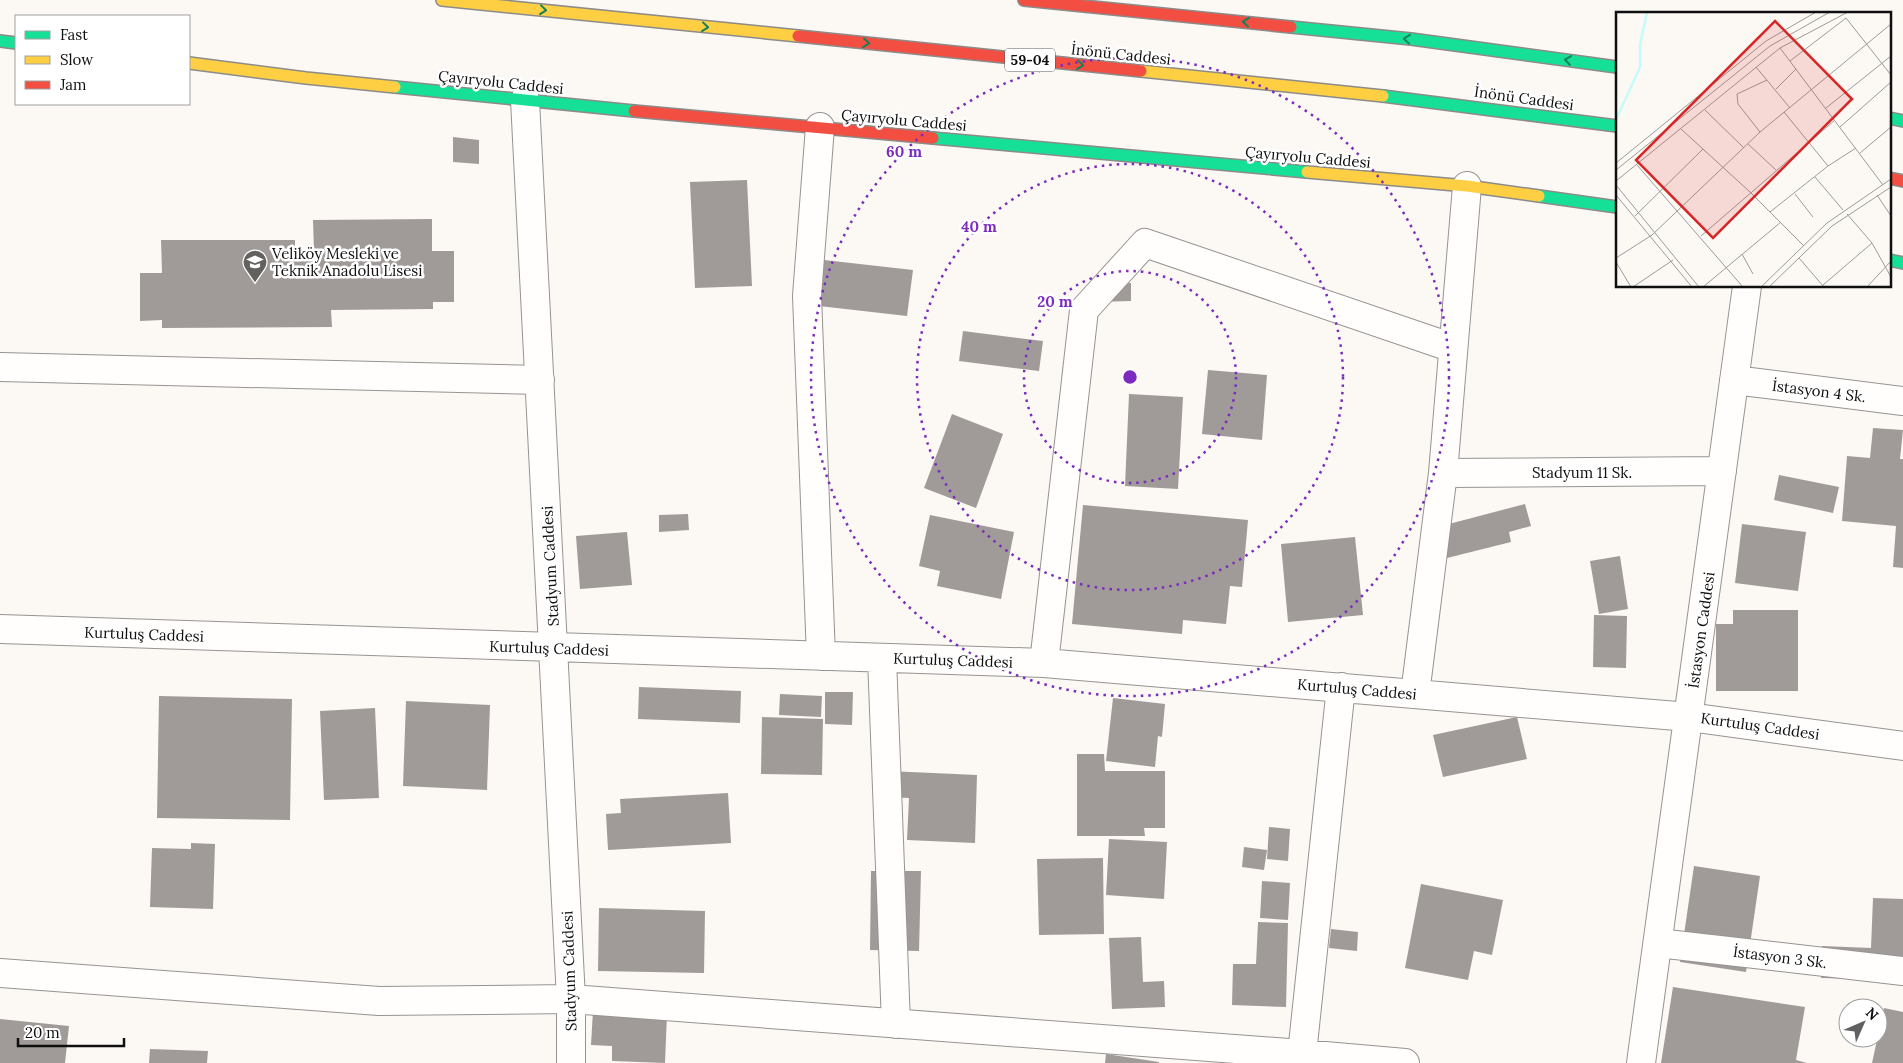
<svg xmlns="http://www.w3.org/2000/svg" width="1903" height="1063" viewBox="0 0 1903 1063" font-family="Lora,serif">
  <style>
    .building { fill: #a09b99 }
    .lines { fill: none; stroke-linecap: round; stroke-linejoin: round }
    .street-casing { stroke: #969492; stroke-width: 30 }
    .fast-casing { stroke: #8c8b89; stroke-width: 14 }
    .slow-casing { stroke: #8c8b89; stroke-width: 14 }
    .jam-casing { stroke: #8c8b89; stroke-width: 14 }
    .street { stroke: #fffefd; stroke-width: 28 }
    .fast { stroke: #16e098; stroke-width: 11 }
    .slow { stroke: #ffcf43; stroke-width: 11 }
    .jam { stroke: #f24e42; stroke-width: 11 }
    .oneway { stroke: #13825a }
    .ring { fill: none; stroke: #7b2cbf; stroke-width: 2.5; stroke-dasharray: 2.5 5 }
    .labels { text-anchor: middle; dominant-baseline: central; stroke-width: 5; stroke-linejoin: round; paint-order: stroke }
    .shield { fill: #fff; stroke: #575757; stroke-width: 1 }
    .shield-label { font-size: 14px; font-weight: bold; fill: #0f0f0f }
    .street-label { font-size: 15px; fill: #0f0f0f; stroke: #fff }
    .poi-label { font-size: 15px; fill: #0f0f0f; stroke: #fff; text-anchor: start }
    .inset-river { fill: none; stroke: #c7fbf8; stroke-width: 2.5 }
    .inset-road { fill: none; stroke: #9d9b98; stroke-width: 1 }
    .view { fill: #d62828; fill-opacity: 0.15; stroke: #d62828; stroke-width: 2.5 }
    .inset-edge { fill: none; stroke: #0f0f0f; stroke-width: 2.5 }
    .centre { fill: #7b2cbf; stroke: #fff; stroke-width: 2.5 }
    .ring-label { font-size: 15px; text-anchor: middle; font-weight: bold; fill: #7b2cbf; stroke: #fff; stroke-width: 5; stroke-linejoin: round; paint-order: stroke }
  </style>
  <rect width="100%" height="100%" fill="#fcf8f4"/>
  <path class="building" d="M 453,137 L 479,140 L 479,164 L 453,162 Z
    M 747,180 L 752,286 L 695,288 L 690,182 Z
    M 432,219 L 432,251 L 454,251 L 454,302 L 433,302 L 433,309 L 331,310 L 332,327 L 162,328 L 162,320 L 140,321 L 140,273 L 162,273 L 161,240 L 295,240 L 295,251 L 314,251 L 313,220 Z
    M 824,260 L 913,270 L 907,316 L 819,306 Z
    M 1096,283 L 1131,283 L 1131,301 L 1096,302 Z
    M 963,331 L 1043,341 L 1039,371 L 959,361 Z
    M 1208,370 L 1267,375 L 1262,440 L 1202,434 Z
    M 1129,394 L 1183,397 L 1178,489 L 1125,486 Z
    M 952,414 L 1003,434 L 976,508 L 924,488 Z
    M 1873,428 L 1903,430 L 1900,459 L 1903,459 L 1903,568 L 1893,567 L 1896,526 L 1842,521 L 1847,456 L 1870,458 Z
    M 1779,475 L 1839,487 L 1833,513 L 1774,500 Z
    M 1525,504 L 1531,526 L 1509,532 L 1511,542 L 1435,561 L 1426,530 Z
    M 1083,505 L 1248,520 L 1242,587 L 1230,586 L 1226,624 L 1183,620 L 1182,634 L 1072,624 Z
    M 688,514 L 689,530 L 659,532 L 659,515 Z
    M 930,515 L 1014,532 L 1001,599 L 937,586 L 940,571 L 919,566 Z
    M 1742,524 L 1806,532 L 1798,591 L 1735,583 Z
    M 627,532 L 632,585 L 580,589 L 576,536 Z
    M 1355,537 L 1363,615 L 1288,622 L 1281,544 Z
    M 1620,556 L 1628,609 L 1599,614 L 1590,561 Z
    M 1733,610 L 1798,610 L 1798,691 L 1716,691 L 1716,624 L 1733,624 Z
    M 1594,615 L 1627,616 L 1626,668 L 1593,667 Z
    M 639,687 L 741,691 L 740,723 L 638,719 Z
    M 825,692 L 853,692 L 852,725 L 825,724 Z
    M 780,694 L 822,696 L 821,717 L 779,715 Z
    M 159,696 L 292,699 L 290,820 L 157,818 Z
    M 1113,698 L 1165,704 L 1162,737 L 1158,736 L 1155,767 L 1106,761 Z
    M 406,701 L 490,705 L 487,790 L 403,786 Z
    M 375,708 L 379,798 L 324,800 L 320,711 Z
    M 762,717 L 823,719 L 822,775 L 761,774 Z
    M 1517,717 L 1527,759 L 1443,777 L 1433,735 Z
    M 1077,754 L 1104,754 L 1105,771 L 1165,771 L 1165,828 L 1144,828 L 1145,836 L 1077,836 Z
    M 888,771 L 977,775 L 975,843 L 907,840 L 909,798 L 887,797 Z
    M 728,793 L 731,843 L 608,850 L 606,814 L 621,813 L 620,799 Z
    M 1269,827 L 1290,829 L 1288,861 L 1267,859 Z
    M 1109,839 L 1167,842 L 1164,899 L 1106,895 Z
    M 191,843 L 215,844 L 213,909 L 150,907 L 152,848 L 191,849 Z
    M 1244,847 L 1267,850 L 1264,870 L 1242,867 Z
    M 1103,858 L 1104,934 L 1039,935 L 1037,859 Z
    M 1694,866 L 1760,876 L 1746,972 L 1680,962 Z
    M 871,871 L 921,871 L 919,951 L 870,950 Z
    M 1262,881 L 1290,883 L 1288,920 L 1260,918 Z
    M 1421,884 L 1503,900 L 1492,955 L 1474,951 L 1468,980 L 1405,968 Z
    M 1873,898 L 1903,899 L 1903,980 L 1821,978 L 1822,946 L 1871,948 Z
    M 599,908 L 705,911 L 704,973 L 598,971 Z
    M 1258,922 L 1288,923 L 1286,1007 L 1232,1005 L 1233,964 L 1256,964 Z
    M 1331,929 L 1358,932 L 1357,951 L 1329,948 Z
    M 1141,937 L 1143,982 L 1164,981 L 1165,1007 L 1112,1009 L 1109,938 Z
    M 1673,987 L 1805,1007 L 1796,1060 L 1807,1063 L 1661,1063 Z
    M 1884,1008 L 1903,1012 L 1903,1063 L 1872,1063 Z
    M 593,1010 L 667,1014 L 665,1063 L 612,1061 L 612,1046 L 591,1045 Z
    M 0,1019 L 69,1026 L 65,1063 L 0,1063 Z
    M 150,1049 L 208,1051 L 207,1063 L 149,1063 Z
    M 1106,1054 L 1159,1062 L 1159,1063 L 1105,1063 Z"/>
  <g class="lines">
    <defs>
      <path id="street" d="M 525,100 L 571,999 L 571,1063
        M 820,127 L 807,296 L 821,656
        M 0,367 L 540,380
        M 1734,380 L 1903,401
        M 1443,473 L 1722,471
        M 0,629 L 1044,663 L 1689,717 L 1903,746
        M 882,658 L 896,1024
        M 1044,663 L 1084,310 L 1145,243 L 1453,348
        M 1415,694 L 1443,473 L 1467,186
        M 1658,943 L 1903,971
        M 0,973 L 379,1001 L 571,999 L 1302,1054 L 1405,1063
        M 1301,1063 L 1341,687
        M 1641,1063 L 1747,286"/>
      <path id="fast" d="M 1291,27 L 1411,39 L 1617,67
        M 0,41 L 16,43
        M 395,87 L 634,111
        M 1383,96 L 1617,126
        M 1889,118 L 1903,121
        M 933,138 L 1307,172
        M 1539,196 L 1617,207
        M 1889,260 L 1903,263"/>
      <path id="slow" d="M 442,0 L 798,36
        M 189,63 L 306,78 L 395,87
        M 1141,71 L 1383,96
        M 1307,172 L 1467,186 L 1539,196"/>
      <path id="jam" d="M 1024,0 L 1291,27
        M 798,36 L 1141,71
        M 634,111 L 933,138
        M 1889,178 L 1903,181"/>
    </defs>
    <use href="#street" class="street-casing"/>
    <use href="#fast" class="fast-casing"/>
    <use href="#slow" class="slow-casing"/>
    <use href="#jam" class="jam-casing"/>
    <use href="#street" class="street"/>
    <use href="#fast" class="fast"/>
    <use href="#slow" class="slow"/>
    <use href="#jam" class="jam"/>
  </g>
  <defs><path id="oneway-chevron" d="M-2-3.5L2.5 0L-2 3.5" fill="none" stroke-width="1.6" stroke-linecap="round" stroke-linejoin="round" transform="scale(1.25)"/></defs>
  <g class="oneway">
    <use href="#oneway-chevron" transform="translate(543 10) rotate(6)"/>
    <use href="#oneway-chevron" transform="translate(1246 22) rotate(-174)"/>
    <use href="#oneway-chevron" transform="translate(705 27) rotate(6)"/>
    <use href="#oneway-chevron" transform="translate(1407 39) rotate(-174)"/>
    <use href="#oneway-chevron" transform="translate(866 43) rotate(6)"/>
    <use href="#oneway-chevron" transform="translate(1568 60) rotate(-172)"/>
    <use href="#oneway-chevron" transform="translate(1080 65) rotate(6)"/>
  </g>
  <g class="ring">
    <circle cx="1130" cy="377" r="106"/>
    <circle cx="1130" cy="377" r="213"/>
    <circle cx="1130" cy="377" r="319"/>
  </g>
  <defs>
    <symbol id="school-pin" viewBox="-11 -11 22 30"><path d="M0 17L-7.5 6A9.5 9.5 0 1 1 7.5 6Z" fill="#62615f" stroke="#fff"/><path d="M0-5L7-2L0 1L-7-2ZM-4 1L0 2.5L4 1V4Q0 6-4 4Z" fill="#fff"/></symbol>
  </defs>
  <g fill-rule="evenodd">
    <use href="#school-pin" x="241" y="248" width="28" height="38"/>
  </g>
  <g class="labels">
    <rect class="shield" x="1005" y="48.5" width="50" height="23" rx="4"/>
    <g class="shield-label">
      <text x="1030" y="60">59-04</text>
    </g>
    <g class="street-label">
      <text transform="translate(1121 54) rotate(6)">İnönü Caddesi</text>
      <text transform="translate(501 82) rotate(6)">Çayıryolu Caddesi</text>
      <text transform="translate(1524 98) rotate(8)">İnönü Caddesi</text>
      <text transform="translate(904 120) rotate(5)">Çayıryolu Caddesi</text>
      <text transform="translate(1308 157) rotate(5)">Çayıryolu Caddesi</text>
      <text transform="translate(1819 391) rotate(7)">İstasyon 4 Sk.</text>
      <text x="1582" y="472">Stadyum 11 Sk.</text>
      <text transform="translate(550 566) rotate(-93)">Stadyum Caddesi</text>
      <text transform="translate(1701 630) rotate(-82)">İstasyon Caddesi</text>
      <text transform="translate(144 634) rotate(2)">Kurtuluş Caddesi</text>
      <text transform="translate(549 648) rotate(2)">Kurtuluş Caddesi</text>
      <text transform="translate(953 660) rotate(2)">Kurtuluş Caddesi</text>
      <text transform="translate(1357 689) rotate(5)">Kurtuluş Caddesi</text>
      <text transform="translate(1760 726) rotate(8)">Kurtuluş Caddesi</text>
      <text transform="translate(1780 957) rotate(7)">İstasyon 3 Sk.</text>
      <text transform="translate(569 971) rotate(-92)">Stadyum Caddesi</text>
    </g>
    <g class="poi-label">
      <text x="272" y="253">Veliköy Mesleki ve<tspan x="272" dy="17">Teknik Anadolu Lisesi</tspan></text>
    </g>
  </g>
  <g transform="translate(1616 12)">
    <rect width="275" height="275" fill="#fcf8f4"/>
    <path class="inset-river" d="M 0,108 L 24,55 L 24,33 L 31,0"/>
    <path class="inset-road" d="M 164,36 L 267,173M 174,49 L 230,6 L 275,63M 140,55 L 174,96M 160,77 L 180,57M 210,96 L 275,44M 89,98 L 128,136M 168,100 L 212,154M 224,115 L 275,70M 65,117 L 134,180 L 188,234M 144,120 L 122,92 L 121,82 L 151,68M 132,132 L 160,158M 244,141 L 275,115M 0,151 L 150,29 L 200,0M 21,153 L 127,275M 0,158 L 154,34 L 214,0M 199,165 L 227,198M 0,169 L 164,36 L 232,0M 0,173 L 83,275M 179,182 L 197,205M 0,183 L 76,275M 261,183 L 275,204M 154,200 L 212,154 L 240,136M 231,202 L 256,231 L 275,265M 19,204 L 87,137M 85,224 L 219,108M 126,242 L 137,262M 0,246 L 36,223 L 144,120 L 275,12M 183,246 L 208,275M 0,250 L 15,275M 207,273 L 256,231M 17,275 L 57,248M 87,275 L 165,210M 145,275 L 211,211 L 275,167M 153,275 L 216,214 L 275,175M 251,275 L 275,249"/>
    <path class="view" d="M 159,9 L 236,87 L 97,226 L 20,148 Z"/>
    <rect width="275" height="275" class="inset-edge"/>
  </g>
  <circle cx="1130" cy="377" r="8" class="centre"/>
  <g class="ring-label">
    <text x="904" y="157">60 m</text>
    <text x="979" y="232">40 m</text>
    <text x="1055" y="307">20 m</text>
  </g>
  <rect x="15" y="15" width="175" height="90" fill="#ffffff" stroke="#9f9f9f"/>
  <rect x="25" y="31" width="25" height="8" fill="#16e098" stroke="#9f9f9f"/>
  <text x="60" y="40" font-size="15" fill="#0f0f0f">Fast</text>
  <rect x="25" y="56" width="25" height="8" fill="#ffcf43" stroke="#9f9f9f"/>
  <text x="60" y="65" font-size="15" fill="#0f0f0f">Slow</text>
  <rect x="25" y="81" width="25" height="8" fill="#f24e42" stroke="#9f9f9f"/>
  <text x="60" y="90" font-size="15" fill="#0f0f0f">Jam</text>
  <g transform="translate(1863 1023) rotate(45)"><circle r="24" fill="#ffffff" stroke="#9f9f9f"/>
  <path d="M0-4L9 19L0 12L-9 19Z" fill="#62615f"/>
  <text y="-8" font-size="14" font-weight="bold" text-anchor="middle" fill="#0f0f0f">N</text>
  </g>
  <path d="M18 1038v8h106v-8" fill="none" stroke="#0f0f0f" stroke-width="2.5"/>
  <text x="25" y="1038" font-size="15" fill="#0f0f0f" stroke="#ffffff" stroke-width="4" paint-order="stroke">20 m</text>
</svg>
